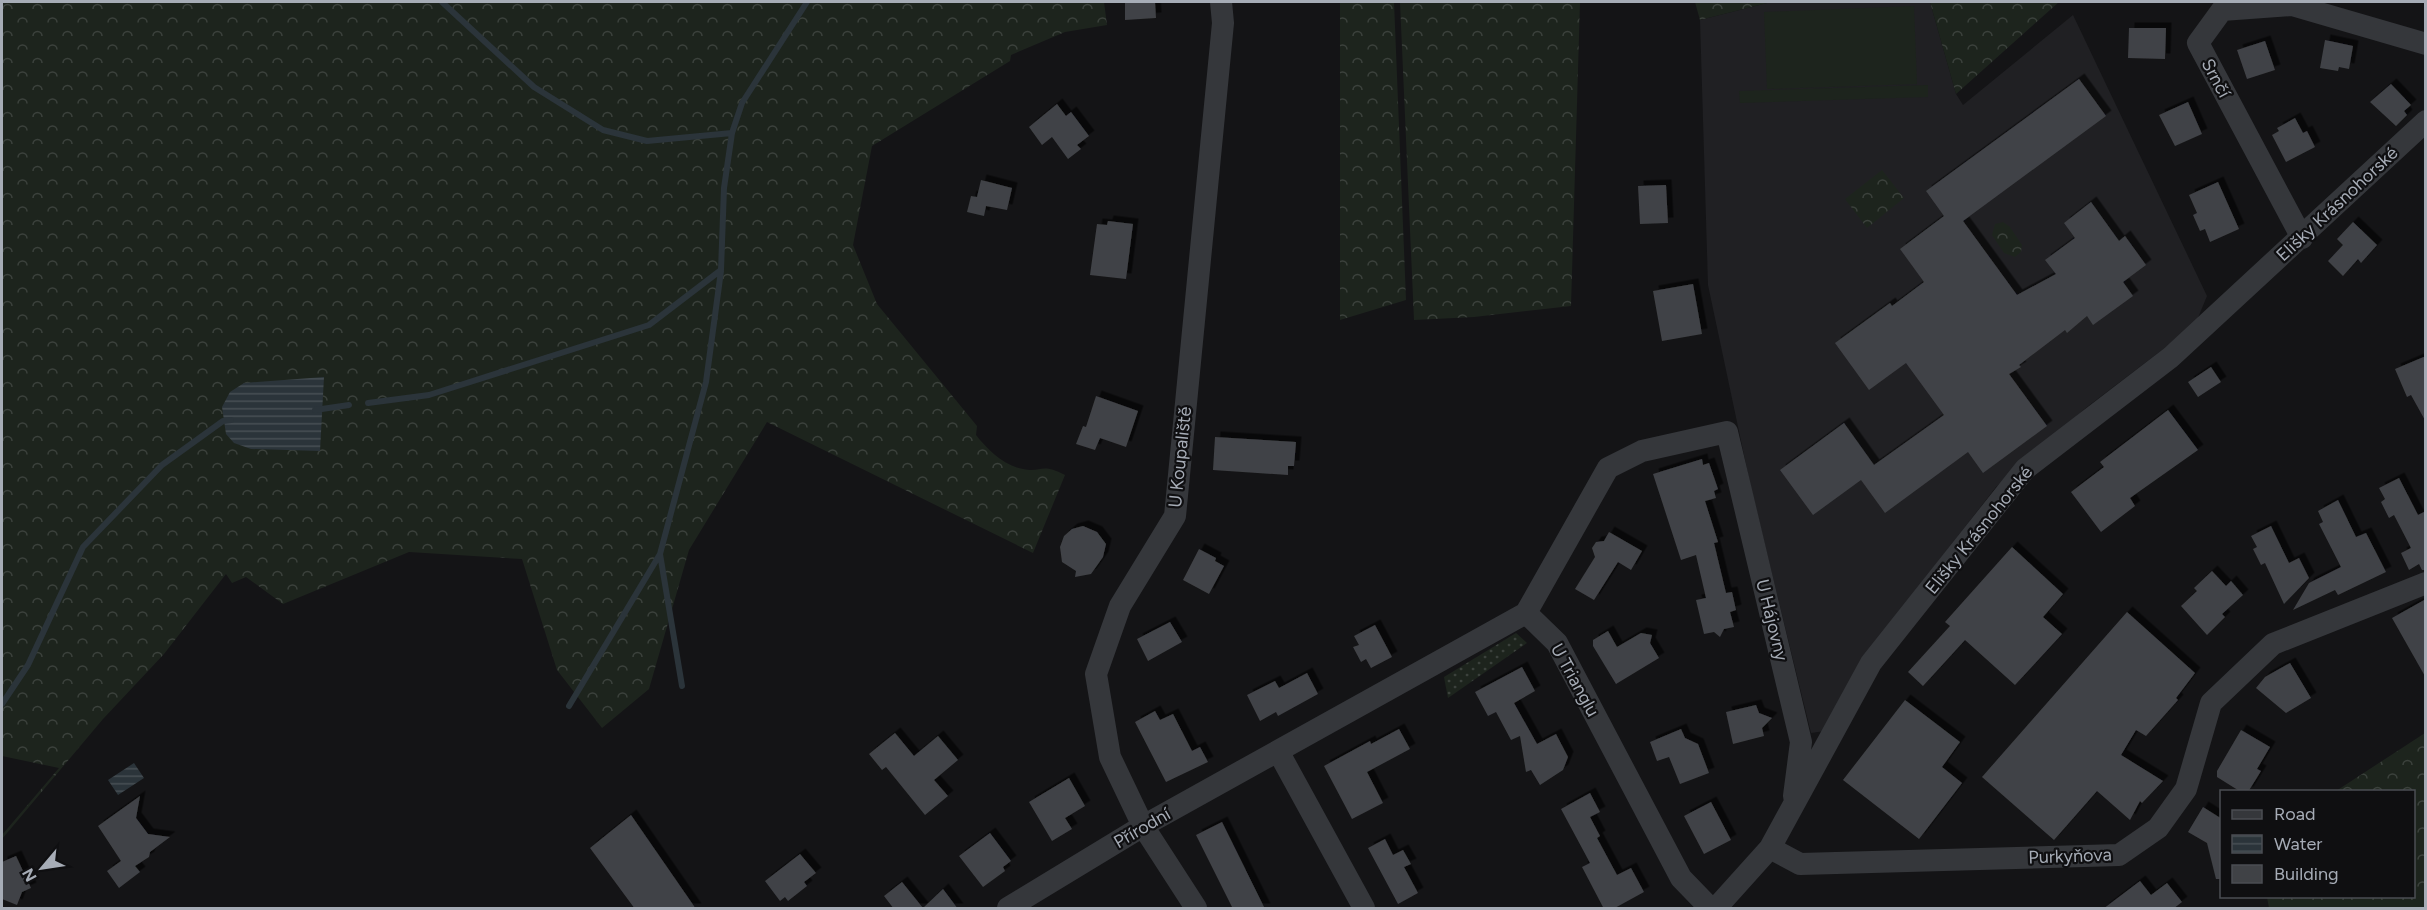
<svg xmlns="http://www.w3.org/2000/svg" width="2427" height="910" viewBox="0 0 2427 910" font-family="Figtree,sans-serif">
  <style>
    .built { fill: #202023 }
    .grass { fill: url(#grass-dots) }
    .forest { fill: url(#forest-crowns) }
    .garden { fill: #1d241d }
    .water { fill: url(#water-rules) }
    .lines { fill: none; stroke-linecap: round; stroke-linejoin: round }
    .stream { stroke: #2b343a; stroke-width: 6 }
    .building { fill: #404246; filter: url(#shadow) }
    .minor { stroke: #35373b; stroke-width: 22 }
    .labels { text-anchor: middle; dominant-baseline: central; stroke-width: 4.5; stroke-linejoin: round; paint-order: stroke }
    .street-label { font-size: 18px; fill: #a6acb6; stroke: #0f0f11 }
  </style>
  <defs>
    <pattern id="grass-dots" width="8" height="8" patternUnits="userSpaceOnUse" patternTransform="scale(1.5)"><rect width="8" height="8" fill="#1d241d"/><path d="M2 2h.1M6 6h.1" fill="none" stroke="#3b413c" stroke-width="1.8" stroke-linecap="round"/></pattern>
    <pattern id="forest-crowns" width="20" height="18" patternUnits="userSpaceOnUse" patternTransform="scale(1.5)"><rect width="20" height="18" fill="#1d241d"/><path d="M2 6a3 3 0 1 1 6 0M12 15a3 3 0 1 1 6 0" fill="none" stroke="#3b413c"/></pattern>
    <pattern id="water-rules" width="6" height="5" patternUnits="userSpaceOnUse" patternTransform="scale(1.5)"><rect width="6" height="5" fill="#2b343a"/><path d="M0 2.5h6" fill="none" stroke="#474f54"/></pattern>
    <filter id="shadow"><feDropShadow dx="5.5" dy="-5.5" stdDeviation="0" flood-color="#0009"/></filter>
  </defs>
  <rect width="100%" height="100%" fill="#141416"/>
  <path class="built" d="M 1771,2 L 1930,2 L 1956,94 L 1963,105 L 2073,15 L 2207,296 L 2195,325 L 2087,407 L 1996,487 L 1871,648 L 1825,731 L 1811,733 L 1751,488 L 1708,285 L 1700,20 Z"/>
  <path class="grass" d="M 1516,633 L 1527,643 L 1448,698 L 1444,677 Z"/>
  <path class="forest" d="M 2,2 L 1104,2 L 1107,25 L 1065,32 L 1011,55 L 1010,61 L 872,146 L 853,245 L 877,304 L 977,426 L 976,435 C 987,449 1004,466 1023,469 C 1043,473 1040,462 1065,475 L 1033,553 L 767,422 L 689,550 L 649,689 L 602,728 L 557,670 L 522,559 L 409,552 L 283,604 L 246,577 L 232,583 L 226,574 L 164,654 L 103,719 L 2,839 L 2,835 L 59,768 L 2,756 Z
    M 1340,2 L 1394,2 L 1406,300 L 1340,320 Z
    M 1400,2 L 1580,2 L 1571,306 L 1474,317 L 1414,320 Z
    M 1695,2 L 1771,2 L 1700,20 Z
    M 1930,2 L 2059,2 L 1956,94 Z
    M 1882,170 L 1904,198 L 1867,228 L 1845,199 Z
    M 2003,222 L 2010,227 L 2022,245 L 2021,252 L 2015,257 L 2004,253 L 1992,235 L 1995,224 Z
    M 2425,733 L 2425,908 L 2269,908 L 2267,897 L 2414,896 L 2414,792 L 2336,791 Z"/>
  <path class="garden" d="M 1914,6 L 1917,84 L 1767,89 L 1764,12 Z
    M 1928,85 L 1928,97 L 1740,103 L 1739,91 Z"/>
  <path class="water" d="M 324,377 L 320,451 L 251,449 L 234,443 L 226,434 L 222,407 L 230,392 L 244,383 Z
    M 134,763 L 144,778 L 118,795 L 108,780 Z"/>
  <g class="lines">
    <path class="stream" d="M 442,2 L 534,87 L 603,130 L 647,141 L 732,133
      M 368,403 L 429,395 L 649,325 L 721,270 L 724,188 L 732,133 L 742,103 L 807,2
      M 315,410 L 349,405
      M 660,554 L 682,686
      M 2,704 L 28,665 L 83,547 L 162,465 L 223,421 L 231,420
      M 569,706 L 660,554 L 706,382 L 721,271"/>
  </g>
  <path class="building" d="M 1125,2 L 1155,2 L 1156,18 L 1125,20 Z
    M 2129,28 L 2166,28 L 2165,59 L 2128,58 Z
    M 2325,40 L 2353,46 L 2349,69 L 2339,67 L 2338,71 L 2320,68 Z
    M 2265,41 L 2275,70 L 2247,79 L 2237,50 Z
    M 2079,79 L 2106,116 L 1963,221 L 2017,295 L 2056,274 L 2045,260 L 2075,238 L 2064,223 L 2091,202 L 2119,241 L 2125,236 L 2146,265 L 2123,282 L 2133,296 L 2093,325 L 2087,316 L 2067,333 L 2065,330 L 2019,365 L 2021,367 L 2009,374 L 2047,426 L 1983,473 L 1968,452 L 1885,513 L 1861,480 L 1813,515 L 1780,470 L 1844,423 L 1874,465 L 1944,415 L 1906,363 L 1869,390 L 1835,343 L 1890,303 L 1892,306 L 1924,282 L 1900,249 L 1944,216 L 1926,191 Z
    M 2391,84 L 2411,105 L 2404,111 L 2407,115 L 2396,126 L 2370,102 Z
    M 2188,102 L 2202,134 L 2175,146 L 2159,115 Z
    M 1057,104 L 1066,116 L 1071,112 L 1089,136 L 1077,145 L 1081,149 L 1068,159 L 1052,137 L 1042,145 L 1029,127 Z
    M 2295,118 L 2303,133 L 2307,131 L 2315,147 L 2286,162 L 2272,135 L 2279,131 L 2277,128 Z
    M 981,180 L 1012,188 L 1007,210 L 986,206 L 984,216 L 967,212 L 971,196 L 977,197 Z
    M 2218,182 L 2239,229 L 2210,242 L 2205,229 L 2200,231 L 2193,215 L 2197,213 L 2189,195 Z
    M 1666,185 L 1668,223 L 1640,224 L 1638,186 Z
    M 1108,221 L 1133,224 L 1126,279 L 1090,275 L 1097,224 L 1107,225 Z
    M 2353,222 L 2377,245 L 2361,263 L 2358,259 L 2343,276 L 2328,261 L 2343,245 L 2337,239 Z
    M 1693,284 L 1702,334 L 1662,341 L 1653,291 Z
    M 2426,356 L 2426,422 L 2411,395 L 2407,397 L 2395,369 Z
    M 2211,367 L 2221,382 L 2198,397 L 2188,382 Z
    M 1096,396 L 1138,411 L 1126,447 L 1100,438 L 1095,450 L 1076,444 L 1083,426 L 1086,427 Z
    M 2168,410 L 2198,450 L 2130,498 L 2135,506 L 2101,532 L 2071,492 L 2104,467 L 2100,462 Z
    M 1215,437 L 1296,442 L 1294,466 L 1288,466 L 1288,475 L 1213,470 Z
    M 1702,459 L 1703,465 L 1709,463 L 1718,489 L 1714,491 L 1716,498 L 1705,501 L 1718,542 L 1714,543 L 1726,593 L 1732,592 L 1736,610 L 1730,612 L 1734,627 L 1724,629 L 1720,637 L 1714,632 L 1704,634 L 1696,600 L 1706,598 L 1696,555 L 1681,560 L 1653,474 Z
    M 2399,478 L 2418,515 L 2426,511 L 2426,570 L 2422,570 L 2419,564 L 2409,570 L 2401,553 L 2411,548 L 2394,515 L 2389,518 L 2381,502 L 2385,499 L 2379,488 Z
    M 2338,500 L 2356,537 L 2366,533 L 2386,572 L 2338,595 L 2335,590 L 2293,610 L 2309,583 L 2341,567 L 2319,524 L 2323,522 L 2318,511 Z
    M 1083,526 L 1097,532 L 1106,544 L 1103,557 L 1091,574 L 1075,577 L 1076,571 L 1062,562 L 1060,547 L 1064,536 L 1072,529 Z
    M 2271,526 L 2289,563 L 2299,558 L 2309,578 L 2284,604 L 2265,563 L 2261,565 L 2253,549 L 2257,547 L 2251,536 Z
    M 1609,532 L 1642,551 L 1631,570 L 1618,562 L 1594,600 L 1575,589 L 1595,557 L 1592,548 L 1596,542 L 1604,541 Z
    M 2012,547 L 2063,594 L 2043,617 L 2062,634 L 2015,685 L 1965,640 L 1923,686 L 1908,672 L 1950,626 L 1945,622 Z
    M 1199,549 L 1216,558 L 1215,561 L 1224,566 L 1209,594 L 1183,580 Z
    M 2212,571 L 2226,586 L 2231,581 L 2243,595 L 2222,614 L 2225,617 L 2207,635 L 2181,606 L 2197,591 L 2194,588 Z
    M 2426,599 L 2426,678 L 2392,618 Z
    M 2127,612 L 2195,673 L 2176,698 L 2178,700 L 2146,736 L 2136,730 L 2121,755 L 2163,781 L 2142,803 L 2140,801 L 2130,820 L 2097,791 L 2054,840 L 1982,777 Z
    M 1170,622 L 1182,642 L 1148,661 L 1137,639 Z
    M 1375,625 L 1392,657 L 1371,668 L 1366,659 L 1361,662 L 1353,647 L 1359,645 L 1354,636 Z
    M 1608,631 L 1617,647 L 1641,633 L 1652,635 L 1650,643 L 1659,658 L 1616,684 L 1593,646 L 1593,640 Z
    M 2290,663 L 2311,698 L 2286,713 L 2256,688 L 2265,677 Z
    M 1522,667 L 1535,691 L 1514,703 L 1537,744 L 1556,734 L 1568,757 L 1563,770 L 1540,785 L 1531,770 L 1526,772 L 1520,736 L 1511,740 L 1496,712 L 1488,716 L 1475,692 Z
    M 1307,673 L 1318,694 L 1278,716 L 1276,712 L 1260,721 L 1247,695 L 1275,681 L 1279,688 Z
    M 1905,700 L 1960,742 L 1942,767 L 1962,783 L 1919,839 L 1843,780 Z
    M 1756,705 L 1759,713 L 1772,718 L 1762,728 L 1764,736 L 1733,744 L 1726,712 Z
    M 1155,711 L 1160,720 L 1173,714 L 1192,751 L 1200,747 L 1208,762 L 1166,782 L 1135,722 Z
    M 1399,729 L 1410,749 L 1367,772 L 1383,803 L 1352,819 L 1324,766 L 1370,741 L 1371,744 Z
    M 1681,729 L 1685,738 L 1698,744 L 1709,773 L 1680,784 L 1669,757 L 1657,761 L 1650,742 Z
    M 2241,730 L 2270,747 L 2257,769 L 2261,771 L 2248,792 L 2241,792 L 2217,777 L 2217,771 Z
    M 895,733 L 914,756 L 938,736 L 958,760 L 934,780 L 948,796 L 925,815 L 886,767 L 882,770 L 869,754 Z
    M 1069,778 L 1085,806 L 1065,818 L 1072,829 L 1052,841 L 1029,802 Z
    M 1590,793 L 1600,812 L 1590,817 L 1600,836 L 1597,838 L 1617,875 L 1631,868 L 1644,892 L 1613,909 L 1604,909 L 1582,867 L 1590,863 L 1561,809 Z
    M 140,796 L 136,818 L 148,834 L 170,837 L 150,852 L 149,857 L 135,866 L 140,872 L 119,888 L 107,871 L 121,861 L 98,826 Z
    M 1711,802 L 1731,840 L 1704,854 L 1684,816 Z
    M 2203,807 L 2222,819 L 2222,879 L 2216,879 L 2207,843 L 2188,832 Z
    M 631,815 L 696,909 L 635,909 L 590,848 Z
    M 1222,822 L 1265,909 L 1233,909 L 1196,835 Z
    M 990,833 L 1011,861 L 1003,867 L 1005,871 L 983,887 L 959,856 Z
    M 1385,839 L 1393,855 L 1403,850 L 1411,864 L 1404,867 L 1418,893 L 1398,904 L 1368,848 Z
    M 800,854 L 816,873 L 804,882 L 807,886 L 788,901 L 785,897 L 780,901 L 765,881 Z
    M 16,856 L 31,888 L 22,892 L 17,905 L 2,899 L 2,862 Z
    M 2140,881 L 2151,895 L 2167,883 L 2182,902 L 2173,909 L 2103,909 Z
    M 902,882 L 923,908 L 943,889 L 958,909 L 894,909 L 884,896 Z"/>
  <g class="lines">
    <path class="minor" d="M 2302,238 L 2198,43 L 2222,10 L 2292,5 L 2426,44
      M 1526,613 L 1608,468 L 1642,451 L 1727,432 L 1801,742 L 1794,796
      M 1526,613 L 1557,643 L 1681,878 L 1710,908
      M 1278,751 L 1364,908
      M 1770,848 L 1800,864 L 2119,855 L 2158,828 L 2186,789 L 2211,703 L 2273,644 L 2426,583
      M 1008,908 L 1143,826 L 1526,613
      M 1196,908 L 1143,826 L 1110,757 L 1096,674 L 1120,606 L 1175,516 L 1223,23 L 1221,2
      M 1716,908 L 1770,848 L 1871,663 L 2025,469 L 2171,357 L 2426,121"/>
  </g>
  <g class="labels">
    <g class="street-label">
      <text transform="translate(2216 78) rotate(62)">Srnčí</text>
      <text transform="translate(2337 204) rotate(-43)">Elišky Krásnohorské</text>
      <text transform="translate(1180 457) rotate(-84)">U Koupaliště</text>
      <text transform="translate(1979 530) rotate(-51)">Elišky Krásnohorské</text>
      <text transform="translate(1772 620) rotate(76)">U Hájovny</text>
      <text transform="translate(1575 680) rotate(61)">U Trianglu</text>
      <text transform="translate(1142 828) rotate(-30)">Přírodní</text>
      <text transform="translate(2070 856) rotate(-2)">Purkyňova</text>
    </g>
  </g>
  <rect width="2427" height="910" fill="none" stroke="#a6acb6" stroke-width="6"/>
  <rect x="2220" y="790" width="195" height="108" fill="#0f0f11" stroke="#4b4e53" stroke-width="1.5"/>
  <rect x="2232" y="810" width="30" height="9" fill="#35373b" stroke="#4b4e53" stroke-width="1.5"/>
  <text x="2274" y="820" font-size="18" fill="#a6acb6">Road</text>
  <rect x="2232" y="835" width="30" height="18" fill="url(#water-rules)" stroke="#4b4e53" stroke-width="1.5"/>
  <text x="2274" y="850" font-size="18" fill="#a6acb6">Water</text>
  <rect x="2232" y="865" width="30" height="18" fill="#404246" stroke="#4b4e53" stroke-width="1.5"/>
  <text x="2274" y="880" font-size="18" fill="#a6acb6">Building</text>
  <g transform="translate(42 868) rotate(241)" stroke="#0f0f11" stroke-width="4.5" paint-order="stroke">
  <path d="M0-4.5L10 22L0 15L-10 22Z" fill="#a6acb6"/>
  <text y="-9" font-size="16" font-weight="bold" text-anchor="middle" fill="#a6acb6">N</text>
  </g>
</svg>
